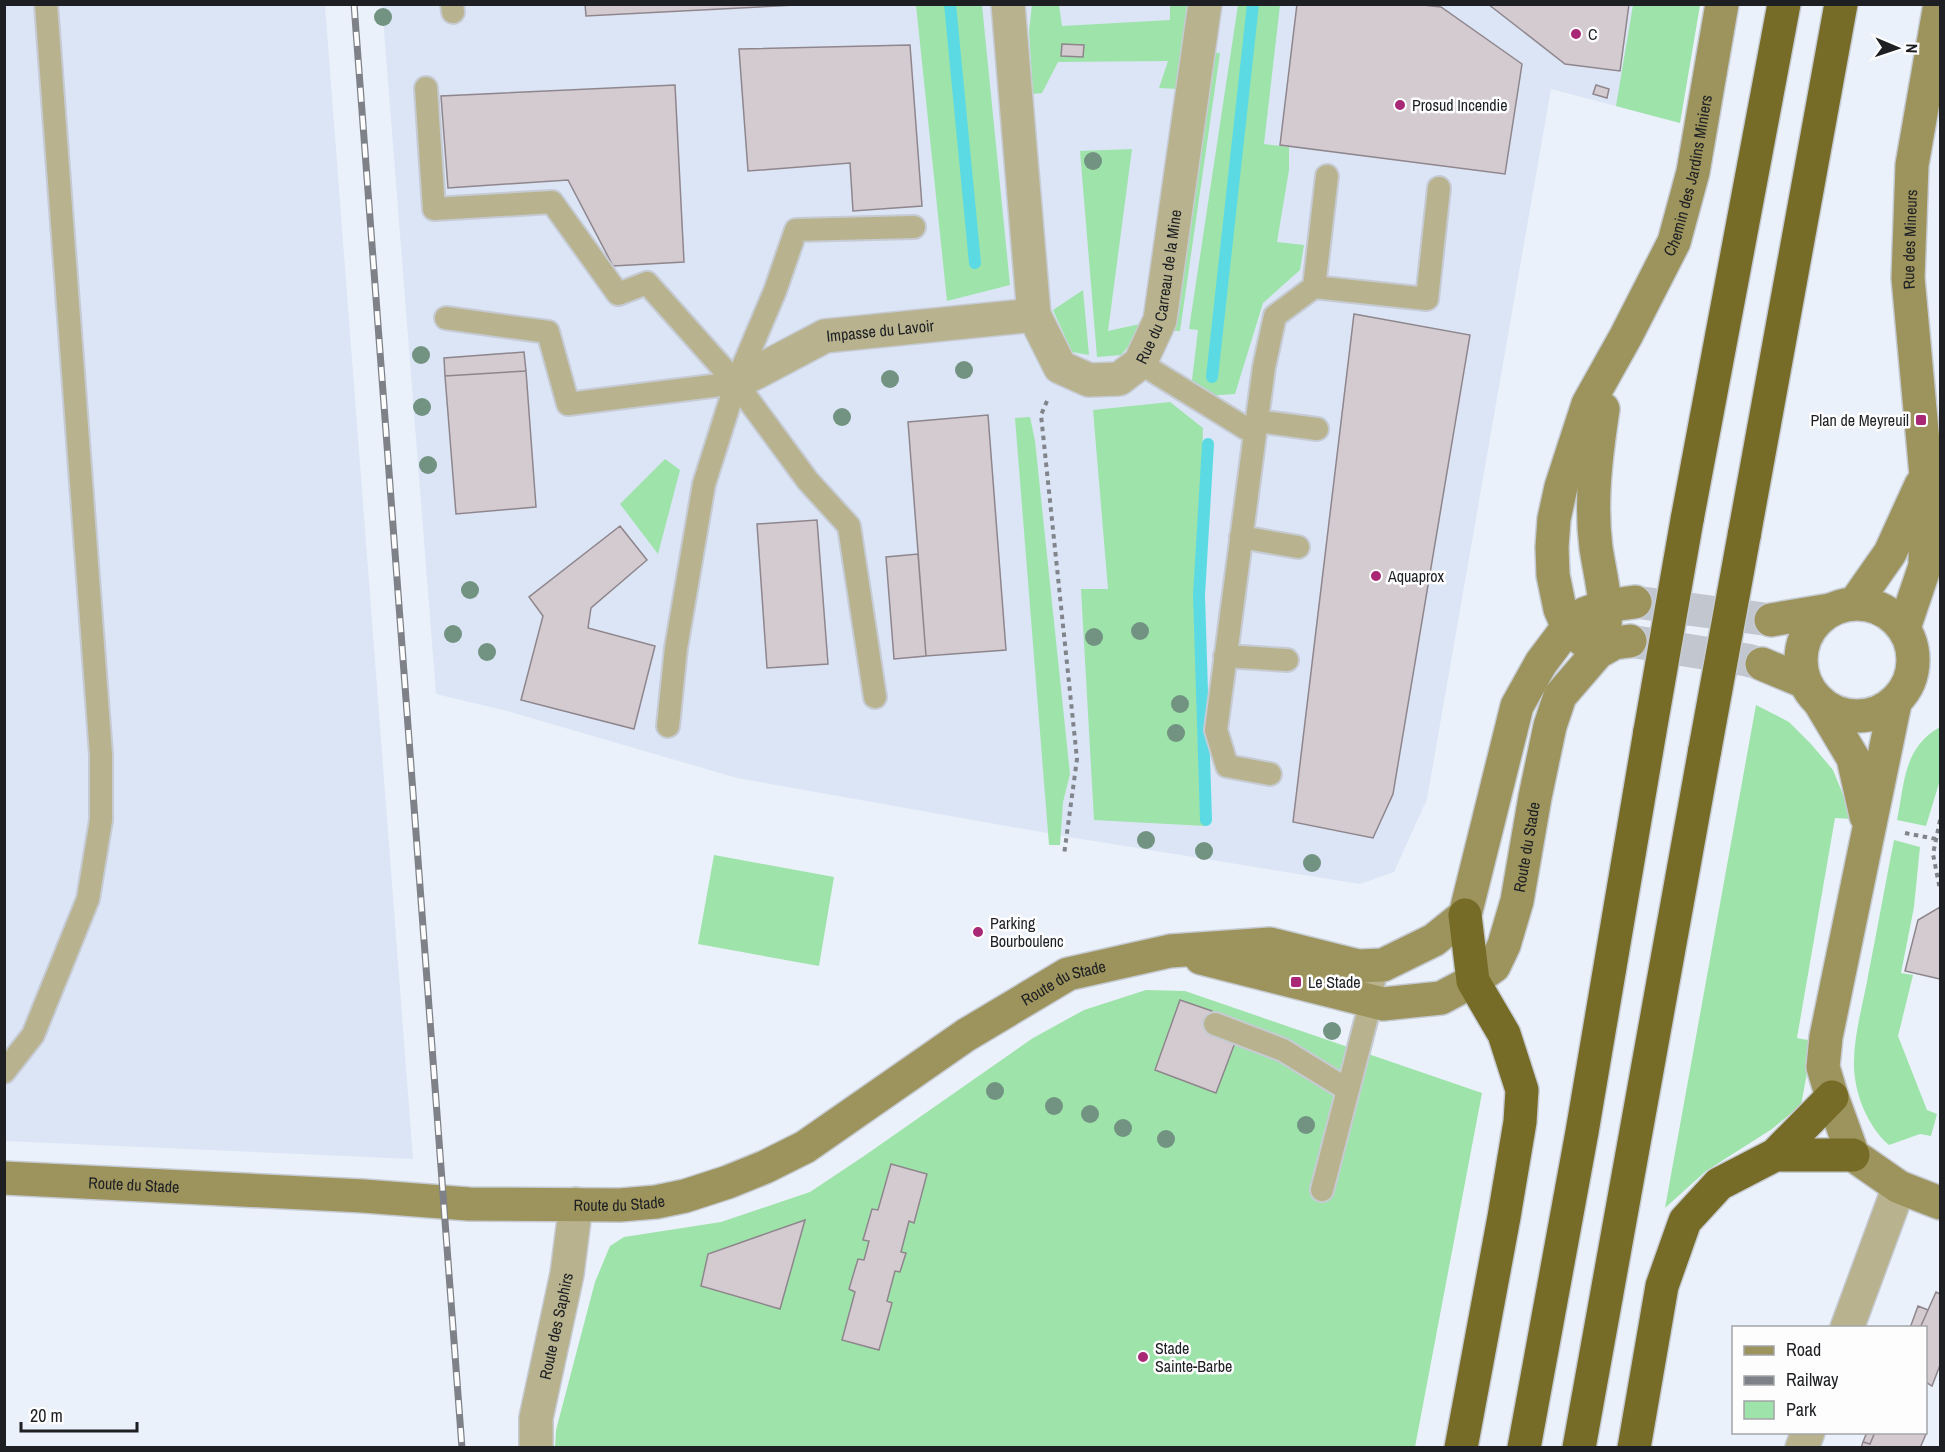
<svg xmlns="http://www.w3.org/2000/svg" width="1945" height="1452" viewBox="0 0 1945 1452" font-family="'Archivo Narrow',sans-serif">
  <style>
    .built { fill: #dbe5f5 }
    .green { fill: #9ee3aa }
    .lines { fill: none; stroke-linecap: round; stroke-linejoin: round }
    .stream { stroke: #5cdae4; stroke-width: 12 }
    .building { fill: #d4cbd1; stroke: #8e868c; stroke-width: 1.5 }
    .secondary-tunnel { stroke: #c2c7cf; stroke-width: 33; stroke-dasharray: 33 16; stroke-linecap: butt }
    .lane-casing { stroke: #c6cbd3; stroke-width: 26 }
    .street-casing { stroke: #c6cbd3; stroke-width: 36 }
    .secondary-casing { stroke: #c6cbd3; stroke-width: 36 }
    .highway-casing { stroke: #c6cbd3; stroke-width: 36 }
    .path { stroke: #81858b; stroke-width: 4; stroke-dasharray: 4.5 4.5; stroke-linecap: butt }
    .lane { stroke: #b8b38e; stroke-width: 22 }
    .street { stroke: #b8b38e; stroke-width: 33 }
    .secondary { stroke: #9d945d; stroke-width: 33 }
    .highway { stroke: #766b27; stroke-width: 33 }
    .rail-casing { stroke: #7e8288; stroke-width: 7 }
    .rail { stroke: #fdfdfd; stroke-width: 4.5; stroke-dasharray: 14; stroke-linecap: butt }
    .highway-bridge-casing { stroke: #c6cbd3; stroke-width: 36; stroke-linecap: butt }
    .highway-bridge { stroke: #766b27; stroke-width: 33 }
    .tree { fill: #729282 }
    .poi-dot { fill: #a92875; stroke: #fdfdfd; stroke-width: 2 }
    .labels { text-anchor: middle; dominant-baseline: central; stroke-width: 5; stroke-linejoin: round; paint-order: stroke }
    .poi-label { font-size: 16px; fill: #1d1f23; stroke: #fdfdfd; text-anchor: start }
    .street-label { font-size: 16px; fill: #1d1f23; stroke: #fdfdfd }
  </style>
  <rect width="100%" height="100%" fill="#ebf1fa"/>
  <path class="built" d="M 5,5 L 325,5 L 413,1159 L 5,1141 Z
    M 382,5 L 1700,5 L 1680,123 L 1551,89 L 1427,799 L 1394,872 L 1360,884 L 1069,837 L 737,778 L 507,711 L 436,694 Z"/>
  <path class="green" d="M 1032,4 L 1059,5 L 1062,26 L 1170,20 L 1170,5 L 1190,5 L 1179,89 L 1159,88 L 1168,61 L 1058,62 L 1042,93 L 1033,94 L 1029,31 Z
    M 916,5 L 982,5 L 1010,285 L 947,301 Z
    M 1238,5 L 1280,5 L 1264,144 L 1289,147 L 1289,170 L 1277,242 L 1304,245 L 1300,270 L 1263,303 L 1235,394 L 1190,397 L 1198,330 L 1189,329 Z
    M 1633,5 L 1700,5 L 1680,123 L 1616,106 Z
    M 1207,52 L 1220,53 L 1180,331 L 1170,331 Z
    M 1132,149 L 1108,331 L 1149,322 L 1121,355 L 1097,357 L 1080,151 Z
    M 1083,290 L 1089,355 L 1072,352 L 1053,310 Z
    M 1170,402 L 1203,428 L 1199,595 L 1206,826 L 1094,820 L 1081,589 L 1108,589 L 1093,410 Z
    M 1030,417 L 1035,441 L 1070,774 L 1063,802 L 1060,845 L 1049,845 L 1015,418 Z
    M 665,459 L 680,470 L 658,554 L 620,504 Z
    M 1756,705 L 1789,722 L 1811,744 L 1833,770 L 1853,819 L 1835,818 L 1797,1038 L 1813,1041 L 1801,1105 L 1772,1129 L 1706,1171 L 1665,1208 Z
    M 1940,727 L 1940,780 L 1926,826 L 1897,820 C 1905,782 1903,748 1940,727 Z
    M 1894,840 L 1920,847 L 1914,907 L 1901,973 L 1913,975 L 1898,1036 L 1927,1110 L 1937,1114 L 1931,1136 L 1920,1134 L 1889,1145 C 1868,1127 1855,1095 1854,1067 C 1853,1037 1863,1005 1868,976 C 1877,931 1885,885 1894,840 Z
    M 714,855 L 834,877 L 819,966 L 698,944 Z
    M 1146,990 L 1185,991 L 1482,1093 L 1415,1447 L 555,1448 L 556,1430 L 595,1282 L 610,1246 L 624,1237 L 721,1222 L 810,1192 L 864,1156 L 1033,1038 L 1084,1010 Z"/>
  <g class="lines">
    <path class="stream" d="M 950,4 L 975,263
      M 1212,377 L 1253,4
      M 1206,820 L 1199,595 L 1208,444"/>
  </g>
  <path class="building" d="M 585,4 L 814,4 L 586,16 Z
    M 1297,4 L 1414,4 L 1441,7 L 1522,64 L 1505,174 L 1280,145 Z
    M 1488,4 L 1629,4 L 1620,71 L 1565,64 Z
    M 1062,44 L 1084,45 L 1083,57 L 1061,56 Z
    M 910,45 L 922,206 L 853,211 L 850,163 L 748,171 L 739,49 Z
    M 675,85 L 684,262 L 613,266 L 568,180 L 448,188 L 441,96 Z
    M 1596,85 L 1609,89 L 1607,98 L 1593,94 Z
    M 1354,314 L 1470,335 L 1393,794 L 1373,838 L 1293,822 Z
    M 524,352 L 526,371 L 445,376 L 444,358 Z
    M 526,371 L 536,507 L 456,514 L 445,376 Z
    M 988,415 L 1006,650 L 926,656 L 908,422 Z
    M 817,520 L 828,664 L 767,668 L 757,524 Z
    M 620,526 L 647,560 L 591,608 L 588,628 L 655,646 L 634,729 L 521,700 L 543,616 L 529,597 Z
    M 918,554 L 926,656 L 894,659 L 886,557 Z
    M 1940,907 L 1940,979 L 1905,971 L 1918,920 Z
    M 1180,1000 L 1212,1011 L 1205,1029 L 1236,1040 L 1216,1093 L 1155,1070 Z
    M 891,1164 L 927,1174 L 914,1223 L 909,1221 L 901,1252 L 906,1253 L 900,1272 L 895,1271 L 887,1301 L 892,1303 L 879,1350 L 842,1340 L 855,1292 L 849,1289 L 858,1259 L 864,1260 L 869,1241 L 863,1240 L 872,1209 L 878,1210 Z
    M 805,1220 L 780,1309 L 701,1286 L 708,1254 Z
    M 1936,1292 L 1940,1294 L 1940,1365 L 1932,1386 L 1926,1382 L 1926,1328 L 1920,1328 Z
    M 1918,1306 L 1928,1310 L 1920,1328 L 1910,1328 Z
    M 1867,1432 L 1875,1432 L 1870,1444 L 1863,1442 Z
    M 1875,1432 L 1923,1432 L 1926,1434 L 1920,1448 L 1861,1448 L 1863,1442 L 1870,1444 Z"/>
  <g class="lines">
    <path class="secondary-tunnel" d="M 1635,602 L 1771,620
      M 1630,641 L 1747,660 L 1762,664"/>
    <defs>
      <path id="lane" d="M 452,4 L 453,12
        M 426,88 L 434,209 L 552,202 L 618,294 L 647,283 L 736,383 L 808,481 L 849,526 L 875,697
        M 1314,287 L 1427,299 L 1439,188
        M 446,318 L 548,332 L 568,404 L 736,383
        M 1140,363 L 1255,434 L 1216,730 L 1227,766 L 1270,774
        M 1257,421 L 1317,429
        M 1255,434 L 1264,367 L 1275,316 L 1314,287 L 1327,176
        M 1241,537 L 1298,547
        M 1225,656 L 1287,660
        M 668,726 L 676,648 L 704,484 L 736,383 L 775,291 L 796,230 L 914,227
        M 1215,1024 L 1283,1050 L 1348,1090
        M 4,1072 L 33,1035 L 88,899 L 101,820 L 101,755 L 46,4
        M 1322,1190 L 1371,1001 L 1376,965"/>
      <g id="street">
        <path id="s1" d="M 1008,4 L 1034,315 L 1060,367 L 1089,380 L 1119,379 L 1140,363 L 1160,320 L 1205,4"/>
        <path id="s2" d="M 736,383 L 825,336 L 1034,315"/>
        <path d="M 1847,1328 L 1899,1187"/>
        <path id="s3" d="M 536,1448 L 536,1418 L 567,1274 L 576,1204"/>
        <path d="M 1802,1448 L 1808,1432"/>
      </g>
      <g id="secondary">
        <path d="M 1603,409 C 1596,456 1590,501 1596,548 C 1600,574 1607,599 1605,626"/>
        <path d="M 1855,603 L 1890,553 L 1921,485"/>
        <circle cx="1857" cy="660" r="56"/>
        <path d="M 1771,620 L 1830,610"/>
        <path id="s4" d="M 1904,628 L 1925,566 L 1926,475 L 1908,278 L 1912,165 L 1940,4"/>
        <path id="s5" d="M 1583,640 L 1568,627 L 1560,609 L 1553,575 L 1552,547 L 1554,519 L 1561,487 L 1588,404 L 1626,336 L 1674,242 L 1693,172 L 1722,4"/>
        <path d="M 1762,664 L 1805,682"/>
        <path d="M 1819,701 L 1853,758 L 1866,816"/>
        <path d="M 1895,703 L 1826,1037 L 1823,1067 L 1832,1097 L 1853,1155 L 1899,1187 L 1940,1203"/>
        <path id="s6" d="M 1201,958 L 1383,1004 L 1441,998 L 1473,981 L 1494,966 L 1504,945 L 1517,901 L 1535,797 L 1550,726 L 1560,696 L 1598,652 L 1614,643 L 1630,641"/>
        <path id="s7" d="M 4,1178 L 363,1196 L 469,1204 L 620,1205 L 656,1202 L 685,1196 L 728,1182 L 765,1167 L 805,1147 L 966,1035 L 1068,974 L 1170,951 L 1270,944 L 1358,966 L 1383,965 L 1434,940 L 1465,915 L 1517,706 L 1541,663 L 1568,627 L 1584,614 L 1605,606 L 1635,602"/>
      </g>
      <path id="highway" d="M 1687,520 L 1784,4
        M 1744,536 L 1841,4
        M 1775,1155 L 1853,1155
        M 1461,1448 L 1504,1217 L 1520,1122 L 1522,1090 L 1504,1034 L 1473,981 L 1465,915
        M 1524,1448 L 1582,1132 L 1650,731
        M 1579,1448 L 1705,749
        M 1634,1448 L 1662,1286 L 1685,1221 L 1719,1184 L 1775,1155 L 1832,1097"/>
    </defs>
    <use href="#lane" class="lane-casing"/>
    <use href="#street" class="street-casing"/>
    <use href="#secondary" class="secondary-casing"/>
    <use href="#highway" class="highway-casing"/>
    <path class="path" d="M 1047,401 L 1041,415 L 1077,759 L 1064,855
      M 1940,820 L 1933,854 L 1940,890
      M 1905,833 L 1936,839"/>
    <use href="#lane" class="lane"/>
    <use href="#street" class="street"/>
    <use href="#secondary" class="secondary"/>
    <use href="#highway" class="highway"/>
    <defs>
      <path id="rail" d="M 354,4 L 462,1448"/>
    </defs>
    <use href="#rail" class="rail-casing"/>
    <use href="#rail" class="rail"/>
    <defs>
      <path id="highway-bridge" d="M 1650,731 L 1687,520
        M 1705,749 L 1744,536"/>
    </defs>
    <use href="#highway-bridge" class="highway-bridge-casing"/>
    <use href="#highway-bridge" class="highway-bridge"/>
  </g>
  <g class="tree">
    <circle cx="383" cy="17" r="9"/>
    <circle cx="1093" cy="161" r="9"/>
    <circle cx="421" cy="355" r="9"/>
    <circle cx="964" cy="370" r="9"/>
    <circle cx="890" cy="379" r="9"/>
    <circle cx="422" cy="407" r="9"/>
    <circle cx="842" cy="417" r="9"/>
    <circle cx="428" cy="465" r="9"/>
    <circle cx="470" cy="590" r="9"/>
    <circle cx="1140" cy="631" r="9"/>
    <circle cx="453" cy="634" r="9"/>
    <circle cx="1094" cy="637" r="9"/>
    <circle cx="487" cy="652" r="9"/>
    <circle cx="1180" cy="704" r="9"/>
    <circle cx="1176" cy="733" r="9"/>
    <circle cx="1146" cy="840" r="9"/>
    <circle cx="1204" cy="851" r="9"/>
    <circle cx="1312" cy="863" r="9"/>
    <circle cx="1332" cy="1031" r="9"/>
    <circle cx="995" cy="1091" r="9"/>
    <circle cx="1054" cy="1106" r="9"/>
    <circle cx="1090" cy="1114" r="9"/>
    <circle cx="1306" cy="1125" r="9"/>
    <circle cx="1123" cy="1128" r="9"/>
    <circle cx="1166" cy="1139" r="9"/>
  </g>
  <g class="poi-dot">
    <circle cx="1576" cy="34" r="6"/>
    <circle cx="1400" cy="105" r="6"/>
    <rect x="1915" y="414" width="12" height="12" rx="3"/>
    <circle cx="1376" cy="576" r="6"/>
    <circle cx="978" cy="932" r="6"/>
    <rect x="1290" y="976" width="12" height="12" rx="3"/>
    <circle cx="1143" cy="1357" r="6"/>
  </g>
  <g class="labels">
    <g class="poi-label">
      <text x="1588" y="34">C</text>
      <text x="1412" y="105">Prosud Incendie</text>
      <text x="1909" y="420" text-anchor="end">Plan de Meyreuil</text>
      <text x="1388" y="576">Aquaprox</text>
      <text x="990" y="923">Parking<tspan x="990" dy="18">Bourboulenc</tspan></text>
      <text x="1308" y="982">Le Stade</text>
      <text x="1155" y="1348">Stade<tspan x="1155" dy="18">Sainte-Barbe</tspan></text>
    </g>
    <g class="street-label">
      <text stroke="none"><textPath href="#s5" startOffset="502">Chemin des Jardins Miniers</textPath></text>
      <text stroke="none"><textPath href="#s4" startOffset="393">Rue des Mineurs</textPath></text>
      <text stroke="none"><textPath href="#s1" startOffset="538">Rue du Carreau de la Mine</textPath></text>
      <text stroke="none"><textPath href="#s2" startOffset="156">Impasse du Lavoir</textPath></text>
      <text stroke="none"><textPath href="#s6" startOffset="432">Route du Stade</textPath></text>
      <text stroke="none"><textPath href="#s7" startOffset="1120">Route du Stade</textPath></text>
      <text stroke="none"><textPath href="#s7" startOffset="130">Route du Stade</textPath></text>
      <text stroke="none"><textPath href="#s7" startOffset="616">Route du Stade</textPath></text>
      <text stroke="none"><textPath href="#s3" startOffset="124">Route des Saphirs</textPath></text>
    </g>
  </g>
  <rect width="1945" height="1452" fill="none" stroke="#1d1f23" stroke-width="12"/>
  <rect x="1732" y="1326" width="195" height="108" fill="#fdfdfd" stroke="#a3a4a6" stroke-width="1.5"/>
  <rect x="1744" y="1346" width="30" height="9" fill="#9d945d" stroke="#a3a4a6" stroke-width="1.5"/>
  <text x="1786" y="1356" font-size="18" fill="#1d1f23">Road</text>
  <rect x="1744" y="1376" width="30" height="9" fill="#7e8288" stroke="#a3a4a6" stroke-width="1.5"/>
  <text x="1786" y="1386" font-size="18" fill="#1d1f23">Railway</text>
  <rect x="1744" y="1401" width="30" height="18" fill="#9ee3aa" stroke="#a3a4a6" stroke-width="1.5"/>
  <text x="1786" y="1416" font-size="18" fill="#1d1f23">Park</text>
  <g transform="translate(1897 48) rotate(92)" stroke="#fdfdfd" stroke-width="4.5" paint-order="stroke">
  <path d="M0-4.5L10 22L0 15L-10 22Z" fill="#1d1f23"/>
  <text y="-9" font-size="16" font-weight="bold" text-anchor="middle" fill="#1d1f23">N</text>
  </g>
  <path d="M21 1422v9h116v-9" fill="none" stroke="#1d1f23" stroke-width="3"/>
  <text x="30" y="1422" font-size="18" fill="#1d1f23" stroke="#fdfdfd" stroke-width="4.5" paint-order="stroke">20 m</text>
</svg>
